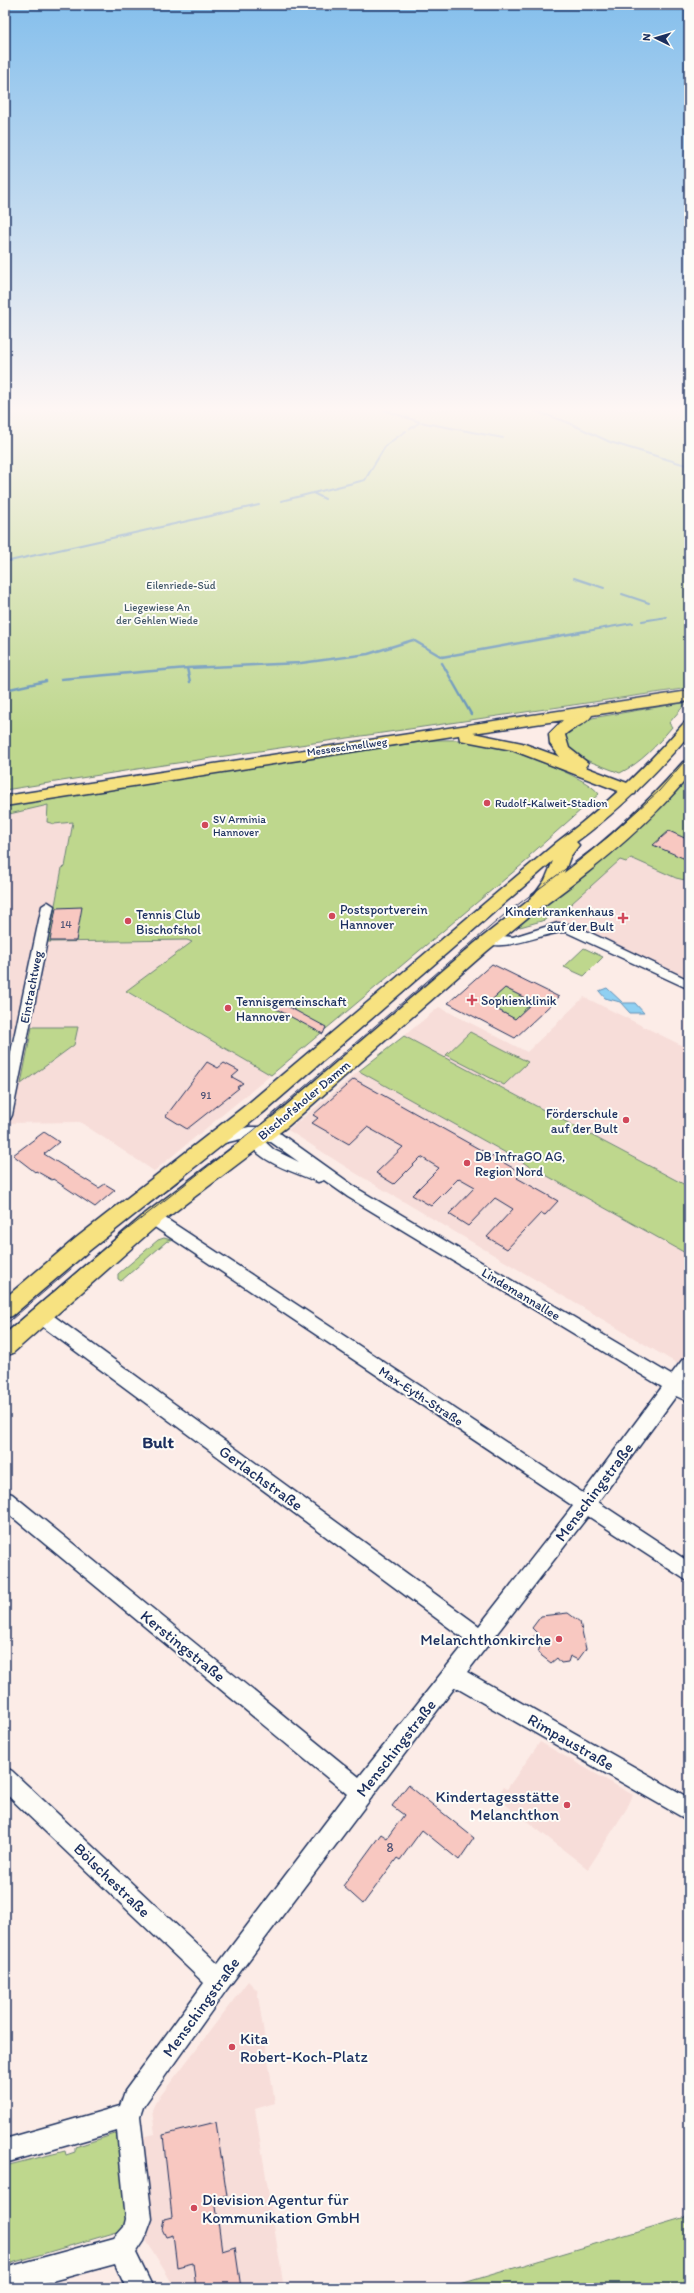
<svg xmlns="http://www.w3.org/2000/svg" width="694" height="2293" viewBox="0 0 694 2293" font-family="Itim,sans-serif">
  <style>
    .built { fill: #f7ddd9 }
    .green { fill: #bed78d; stroke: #6c8376 }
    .water { fill: #90d0f2; stroke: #6190b7 }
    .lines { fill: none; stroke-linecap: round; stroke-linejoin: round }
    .stream-far1 { stroke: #6190b7; stroke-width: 2 }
    .stream { stroke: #6190b7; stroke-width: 2.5 }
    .building { fill: #f8c8c1; stroke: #1b2f5e; fill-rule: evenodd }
    .minor-casing { stroke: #1b2f5e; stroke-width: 3 }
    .major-casing { stroke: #1b2f5e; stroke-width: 3 }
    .highway-casing { stroke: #1b2f5e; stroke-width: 3 }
    .minor { fill: #fdfcf7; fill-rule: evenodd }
    .major { fill: #f7e281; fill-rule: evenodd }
    .highway { fill: #f7e281; fill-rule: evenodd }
    .tram { stroke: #1b2f5e; stroke-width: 1 }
    .poi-dot { fill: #d1495b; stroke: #fdfcf7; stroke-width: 1.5 }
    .labels { text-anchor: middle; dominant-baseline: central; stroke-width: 4; stroke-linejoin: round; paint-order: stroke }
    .far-park-label { font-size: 11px; fill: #44596a; stroke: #fdfcf7 }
    .far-street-label { font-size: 11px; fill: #1b2f5e; stroke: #fdfcf7 }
    .far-poi-label { font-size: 11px; fill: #1b2f5e; stroke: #fdfcf7; text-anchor: start }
    .number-label { font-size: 11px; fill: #525577 }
    .poi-label { font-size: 13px; fill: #1b2f5e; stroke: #fdfcf7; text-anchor: start }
    .street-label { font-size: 13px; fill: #1b2f5e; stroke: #fdfcf7 }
    .near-number-label { font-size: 13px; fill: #525577 }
    .near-street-label { font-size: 16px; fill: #1b2f5e; stroke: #fdfcf7 }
    .near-poi-label { font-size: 16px; fill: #1b2f5e; stroke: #fdfcf7; text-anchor: end }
    .district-label { font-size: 17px; font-weight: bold; fill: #1b2f5e; stroke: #fdfcf7 }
  </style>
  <rect width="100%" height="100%" fill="#fcece7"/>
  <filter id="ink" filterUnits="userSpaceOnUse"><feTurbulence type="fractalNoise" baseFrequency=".025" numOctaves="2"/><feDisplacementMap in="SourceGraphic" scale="8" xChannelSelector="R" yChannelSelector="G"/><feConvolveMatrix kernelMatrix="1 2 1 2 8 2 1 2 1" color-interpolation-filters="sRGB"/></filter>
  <g filter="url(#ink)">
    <path class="built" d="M 48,805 L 46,819 L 54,824 L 73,822 L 65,868 L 62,868 L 48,941 L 188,940 L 193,943 L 126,992 L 271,1075 L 154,1171 L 80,1122 L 5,1123 L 17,1036 L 5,1036 L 5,815 Z
      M 631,858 L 676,878 L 689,881 L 689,982 L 659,967 L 553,927 L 551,924 L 562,912 L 620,860 Z
      M 584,997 L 689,1049 L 689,1187 L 404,1036 L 439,1007 L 527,1052 Z
      M 359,1071 L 689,1255 L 689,1350 L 678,1364 L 357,1174 L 288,1130 Z
      M 540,1742 L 633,1795 L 627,1808 L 588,1869 L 496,1797 L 504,1787 L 507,1789 Z
      M 248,1981 L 257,1990 L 275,2103 L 255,2109 L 284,2288 L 175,2288 L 146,2240 L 137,2138 L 155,2134 L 152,2110 L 155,2103 Z"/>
    <path class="green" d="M 5,410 L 689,410 L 689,688 L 150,767 L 5,790 Z
      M 687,702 L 669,723 L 672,727 C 656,746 642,762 620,773 L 573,755 L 561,734 L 580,720 Z
      M 434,740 C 451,740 469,739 486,743 C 509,749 587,776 599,794 L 529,856 L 530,858 L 271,1075 L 126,991 L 192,942 L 187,940 L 48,942 L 62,868 L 65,867 L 73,822 L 54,824 L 47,822 L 48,805 L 5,815 L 5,803 Z
      M 689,775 L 689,881 L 676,878 L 631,858 L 626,862 L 620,860 L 562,912 L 557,910 L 545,920 L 520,927 L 517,925 L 566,890 L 653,813 Z
      M 584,948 L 603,957 L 584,976 L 564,967 Z
      M 505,988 L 533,1002 L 515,1019 L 487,1004 Z
      M 32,1027 L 78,1027 L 74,1045 L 21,1084 Z
      M 470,1032 L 528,1062 L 504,1085 L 446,1055 Z
      M 404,1036 L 689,1187 L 689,1255 L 359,1071 Z
      M 164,1238 L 171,1240 L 169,1242 L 167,1241 L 121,1281 L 118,1279 L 118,1274 L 158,1240 Z
      M 115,2134 L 119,2136 L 129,2218 L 117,2232 L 5,2265 L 5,2166 L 65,2151 L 66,2155 L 75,2152 L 75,2147 Z
      M 689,2216 L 689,2288 L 447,2288 Z"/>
    <path class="water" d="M 607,988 L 623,1003 L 635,1003 L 644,1013 L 630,1013 L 620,1002 L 605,998 L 599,991 Z"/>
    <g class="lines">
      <path class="stream-far1" d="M 384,410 L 420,422 L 503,438
        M 532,410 L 567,422 L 610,442 L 689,466
        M 410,429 L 420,422
        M 313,493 L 325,499
        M 281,501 L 365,480 L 386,445 L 406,431
        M 5,562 L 259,505
        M 574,578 L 604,588
        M 622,594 L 649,603
        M 642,621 L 667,617
        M 581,632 L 633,623"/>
      <path class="stream" d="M 442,663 L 471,714
        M 187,668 L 190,682
        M 61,679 L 187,668 L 301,663 L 368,654 L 413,640 L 442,657 L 586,631
        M 5,690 L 46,681"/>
    </g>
    <path class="building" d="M 669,831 L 689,840 L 689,853 L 683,858 L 653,845 Z
      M 82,907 L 76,941 L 50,941 L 56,908 Z
      M 492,964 L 559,997 L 515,1038 L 448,1003 ZM 505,988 L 533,1002 L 515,1019 L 487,1004 Z
      M 274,999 L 326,1027 L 323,1034 L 267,1004 Z
      M 207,1062 L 218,1068 L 224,1063 L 239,1071 L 232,1077 L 243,1083 L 237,1087 L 239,1088 L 187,1129 L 166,1116 Z
      M 354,1079 L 522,1173 L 517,1178 L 558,1201 L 545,1215 L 541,1213 L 507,1249 L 487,1237 L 513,1209 L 495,1198 L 468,1226 L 449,1214 L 475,1187 L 459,1178 L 431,1206 L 412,1195 L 439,1168 L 421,1157 L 394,1184 L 376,1173 L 403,1147 L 367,1127 L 349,1144 L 312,1123 L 318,1118 L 313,1115 Z
      M 44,1132 L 59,1142 L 44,1154 L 99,1188 L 105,1184 L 115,1190 L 95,1207 L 53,1179 L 52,1180 L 36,1171 L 35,1172 L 13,1155 Z
      M 568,1613 L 580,1622 L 586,1649 L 578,1660 L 570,1656 L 568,1662 L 561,1663 L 557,1658 L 551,1663 L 538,1653 L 540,1646 L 534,1644 L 533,1637 L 537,1633 L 532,1628 L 541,1616 Z
      M 408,1785 L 474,1838 L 459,1860 L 422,1830 L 400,1860 L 397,1858 L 363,1904 L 343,1886 L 381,1834 L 387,1838 L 404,1815 L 392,1806 Z
      M 216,2122 L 227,2196 L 215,2199 L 222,2251 L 235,2247 L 241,2288 L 196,2288 L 193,2263 L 177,2267 L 173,2235 L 166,2237 L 162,2229 L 164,2219 L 172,2217 L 163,2135 Z"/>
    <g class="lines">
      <defs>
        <path id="minor" d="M 48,902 L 54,906 L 12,1115 L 10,1119 L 5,1120 L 5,1080 L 42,906 Z
          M 558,923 L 574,925 L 689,980 L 689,989 L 566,932 C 549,930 495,957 483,939 L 490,935 L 513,937 Z
          M 249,1127 L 261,1127 L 281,1134 L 358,1189 L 671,1375 L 683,1359 L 689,1357 L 689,1377 L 685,1383 L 689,1386 L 689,1402 L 676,1396 L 598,1502 L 689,1562 L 689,1582 L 588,1516 L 467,1672 L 689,1798 L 689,1821 L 455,1687 L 227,1989 L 143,2107 L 140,2116 L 152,2219 L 144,2241 L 136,2253 L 153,2288 L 126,2288 L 115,2264 L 26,2288 L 5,2288 L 5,2268 L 114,2238 L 124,2227 L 126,2219 L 117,2131 L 5,2163 L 5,2139 L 120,2106 L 125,2091 L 204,1983 L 5,1793 L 5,1767 L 12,1771 L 218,1964 L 347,1794 L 5,1511 L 5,1492 L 12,1494 L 359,1777 L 467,1641 L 35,1321 L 33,1316 L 35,1311 L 41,1309 L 47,1311 L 479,1626 L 573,1506 L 147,1222 L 145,1218 L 147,1214 L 153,1212 L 159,1214 L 583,1493 L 662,1387 L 348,1197 L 324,1180 L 318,1182 L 313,1180 C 289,1170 259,1162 245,1138 L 216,1145 L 211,1144 L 209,1140 L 211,1136 ZM 261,1138 L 271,1142 L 299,1162 L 274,1150 Z"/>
        <path id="major" d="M 689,722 L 689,735 C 655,774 619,811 576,842 L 579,845 L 570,857 L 561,881 L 544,904 L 487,951 L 288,1126 L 160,1223 L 13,1353 L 5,1356 L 5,1334 L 146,1213 L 274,1116 L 475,943 L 532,898 L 545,880 L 553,861 L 264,1112 L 90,1250 L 12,1316 L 5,1318 L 5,1298 L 76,1238 L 250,1102 L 557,842 C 604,807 646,767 684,723 Z"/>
        <path id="highway" d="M 689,691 L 689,701 L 592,715 C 588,724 572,727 565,735 L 569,748 L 588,763 L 585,767 L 635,786 L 637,790 L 635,794 L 629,795 L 512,750 L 460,740 L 459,735 L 5,806 L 5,796 ZM 563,720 L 549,734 L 550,744 L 560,757 L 522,743 L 473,733 Z
          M 689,761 L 689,776 C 647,826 597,867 545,905 L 538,907 L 531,905 L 529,901 L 531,897 C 587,858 638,814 683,762 Z"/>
      </defs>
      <use href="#minor" class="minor-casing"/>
      <use href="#major" class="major-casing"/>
      <use href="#highway" class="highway-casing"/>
      <use href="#minor" class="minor"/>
      <use href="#major" class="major"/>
      <use href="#highway" class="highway"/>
      <path class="tram" d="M 143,1209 L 186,1176
        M 5,1325 L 71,1269
        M 5,1333 L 114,1240 L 253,1131 L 504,915 L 608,837 L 659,791 L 689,756"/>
    </g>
  </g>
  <linearGradient id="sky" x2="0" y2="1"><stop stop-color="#85bfec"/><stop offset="0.56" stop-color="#fef6f4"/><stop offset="1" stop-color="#fef6f4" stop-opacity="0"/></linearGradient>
  <rect width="694" height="731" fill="url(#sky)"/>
  <g class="poi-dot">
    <circle cx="487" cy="803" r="4"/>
    <circle cx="205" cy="825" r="4"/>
    <circle cx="332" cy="916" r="4"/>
    <path d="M621 912h4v4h4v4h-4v4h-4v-4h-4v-4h4z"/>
    <circle cx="128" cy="921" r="4"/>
    <path d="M470 994h4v4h4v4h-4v4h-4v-4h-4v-4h4z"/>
    <circle cx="228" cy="1008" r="4"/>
    <circle cx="626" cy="1120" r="4"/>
    <circle cx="467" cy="1163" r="4"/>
    <circle cx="559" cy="1639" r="4"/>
    <circle cx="567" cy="1805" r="4"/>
    <circle cx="232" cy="2047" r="4"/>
    <circle cx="194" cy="2208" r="4"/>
  </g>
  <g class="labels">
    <g class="far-park-label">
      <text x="181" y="585">Eilenriede-Süd</text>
      <text x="157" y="607">Liegewiese An<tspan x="157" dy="13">der Gehlen Wiede</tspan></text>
    </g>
    <g class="far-street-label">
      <text transform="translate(347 747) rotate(-8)">Messeschnellweg</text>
    </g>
    <g class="far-poi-label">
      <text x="495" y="803">Rudolf-Kalweit-Stadion</text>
      <text x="213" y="819">SV Arminia<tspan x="213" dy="13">Hannover</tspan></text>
    </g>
    <g class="number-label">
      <text x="66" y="924">14</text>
      <text x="206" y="1095">91</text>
    </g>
    <g class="poi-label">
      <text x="340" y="909">Postsportverein<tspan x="340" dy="15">Hannover</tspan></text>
      <text x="614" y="911" text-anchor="end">Kinderkrankenhaus<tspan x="614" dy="15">auf der Bult</tspan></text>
      <text x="136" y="914">Tennis Club<tspan x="136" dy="15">Bischofshol</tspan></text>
      <text x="481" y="1000">Sophienklinik</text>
      <text x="236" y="1001">Tennisgemeinschaft<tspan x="236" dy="15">Hannover</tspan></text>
      <text x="618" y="1113" text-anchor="end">Förderschule<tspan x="618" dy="15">auf der Bult</tspan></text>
      <text x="475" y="1156">DB InfraGO AG,<tspan x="475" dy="15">Region Nord</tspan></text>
    </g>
    <g class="street-label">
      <text transform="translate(31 987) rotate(-79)">Eintrachtweg</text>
      <text transform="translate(304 1100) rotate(-40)">Bischofsholer Damm</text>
      <text transform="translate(521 1294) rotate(31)">Lindemannallee</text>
      <text transform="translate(421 1396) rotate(33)">Max-Eyth-Straße</text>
    </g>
    <g class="near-number-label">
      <text x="390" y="1847">8</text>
    </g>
    <g class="near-street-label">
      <text transform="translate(261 1478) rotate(36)">Gerlachstraße</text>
      <text transform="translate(594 1492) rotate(-53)">Menschingstraße</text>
      <text transform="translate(183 1646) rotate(39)">Kerstingstraße</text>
      <text transform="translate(571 1742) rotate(30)">Rimpaustraße</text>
      <text transform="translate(396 1748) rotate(-52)">Menschingstraße</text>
      <text transform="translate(112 1880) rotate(44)">Bölschestraße</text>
      <text transform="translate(201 2007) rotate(-54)">Menschingstraße</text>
    </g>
    <g class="near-poi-label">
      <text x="551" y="1639">Melanchthonkirche</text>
      <text x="559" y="1796">Kindertagesstätte<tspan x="559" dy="18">Melanchthon</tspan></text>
      <text x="240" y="2038" text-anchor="start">Kita<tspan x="240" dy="18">Robert-Koch-Platz</tspan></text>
      <text x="202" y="2199" text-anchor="start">Dievision Agentur für<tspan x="202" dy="18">Kommunikation GmbH</tspan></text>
    </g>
    <g class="district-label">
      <text x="158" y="1442">Bult</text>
    </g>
  </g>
  <rect width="694" height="2293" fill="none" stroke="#fdfcf7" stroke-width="20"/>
  <rect x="10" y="10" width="674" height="2273" fill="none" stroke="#1b2f5e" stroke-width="1.5" filter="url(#ink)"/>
  <g transform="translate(656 38) rotate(275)" stroke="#fdfcf7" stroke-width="3" paint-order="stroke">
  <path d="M0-3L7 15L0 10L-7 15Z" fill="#1b2f5e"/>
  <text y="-6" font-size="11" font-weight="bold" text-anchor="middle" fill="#1b2f5e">N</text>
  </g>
</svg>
